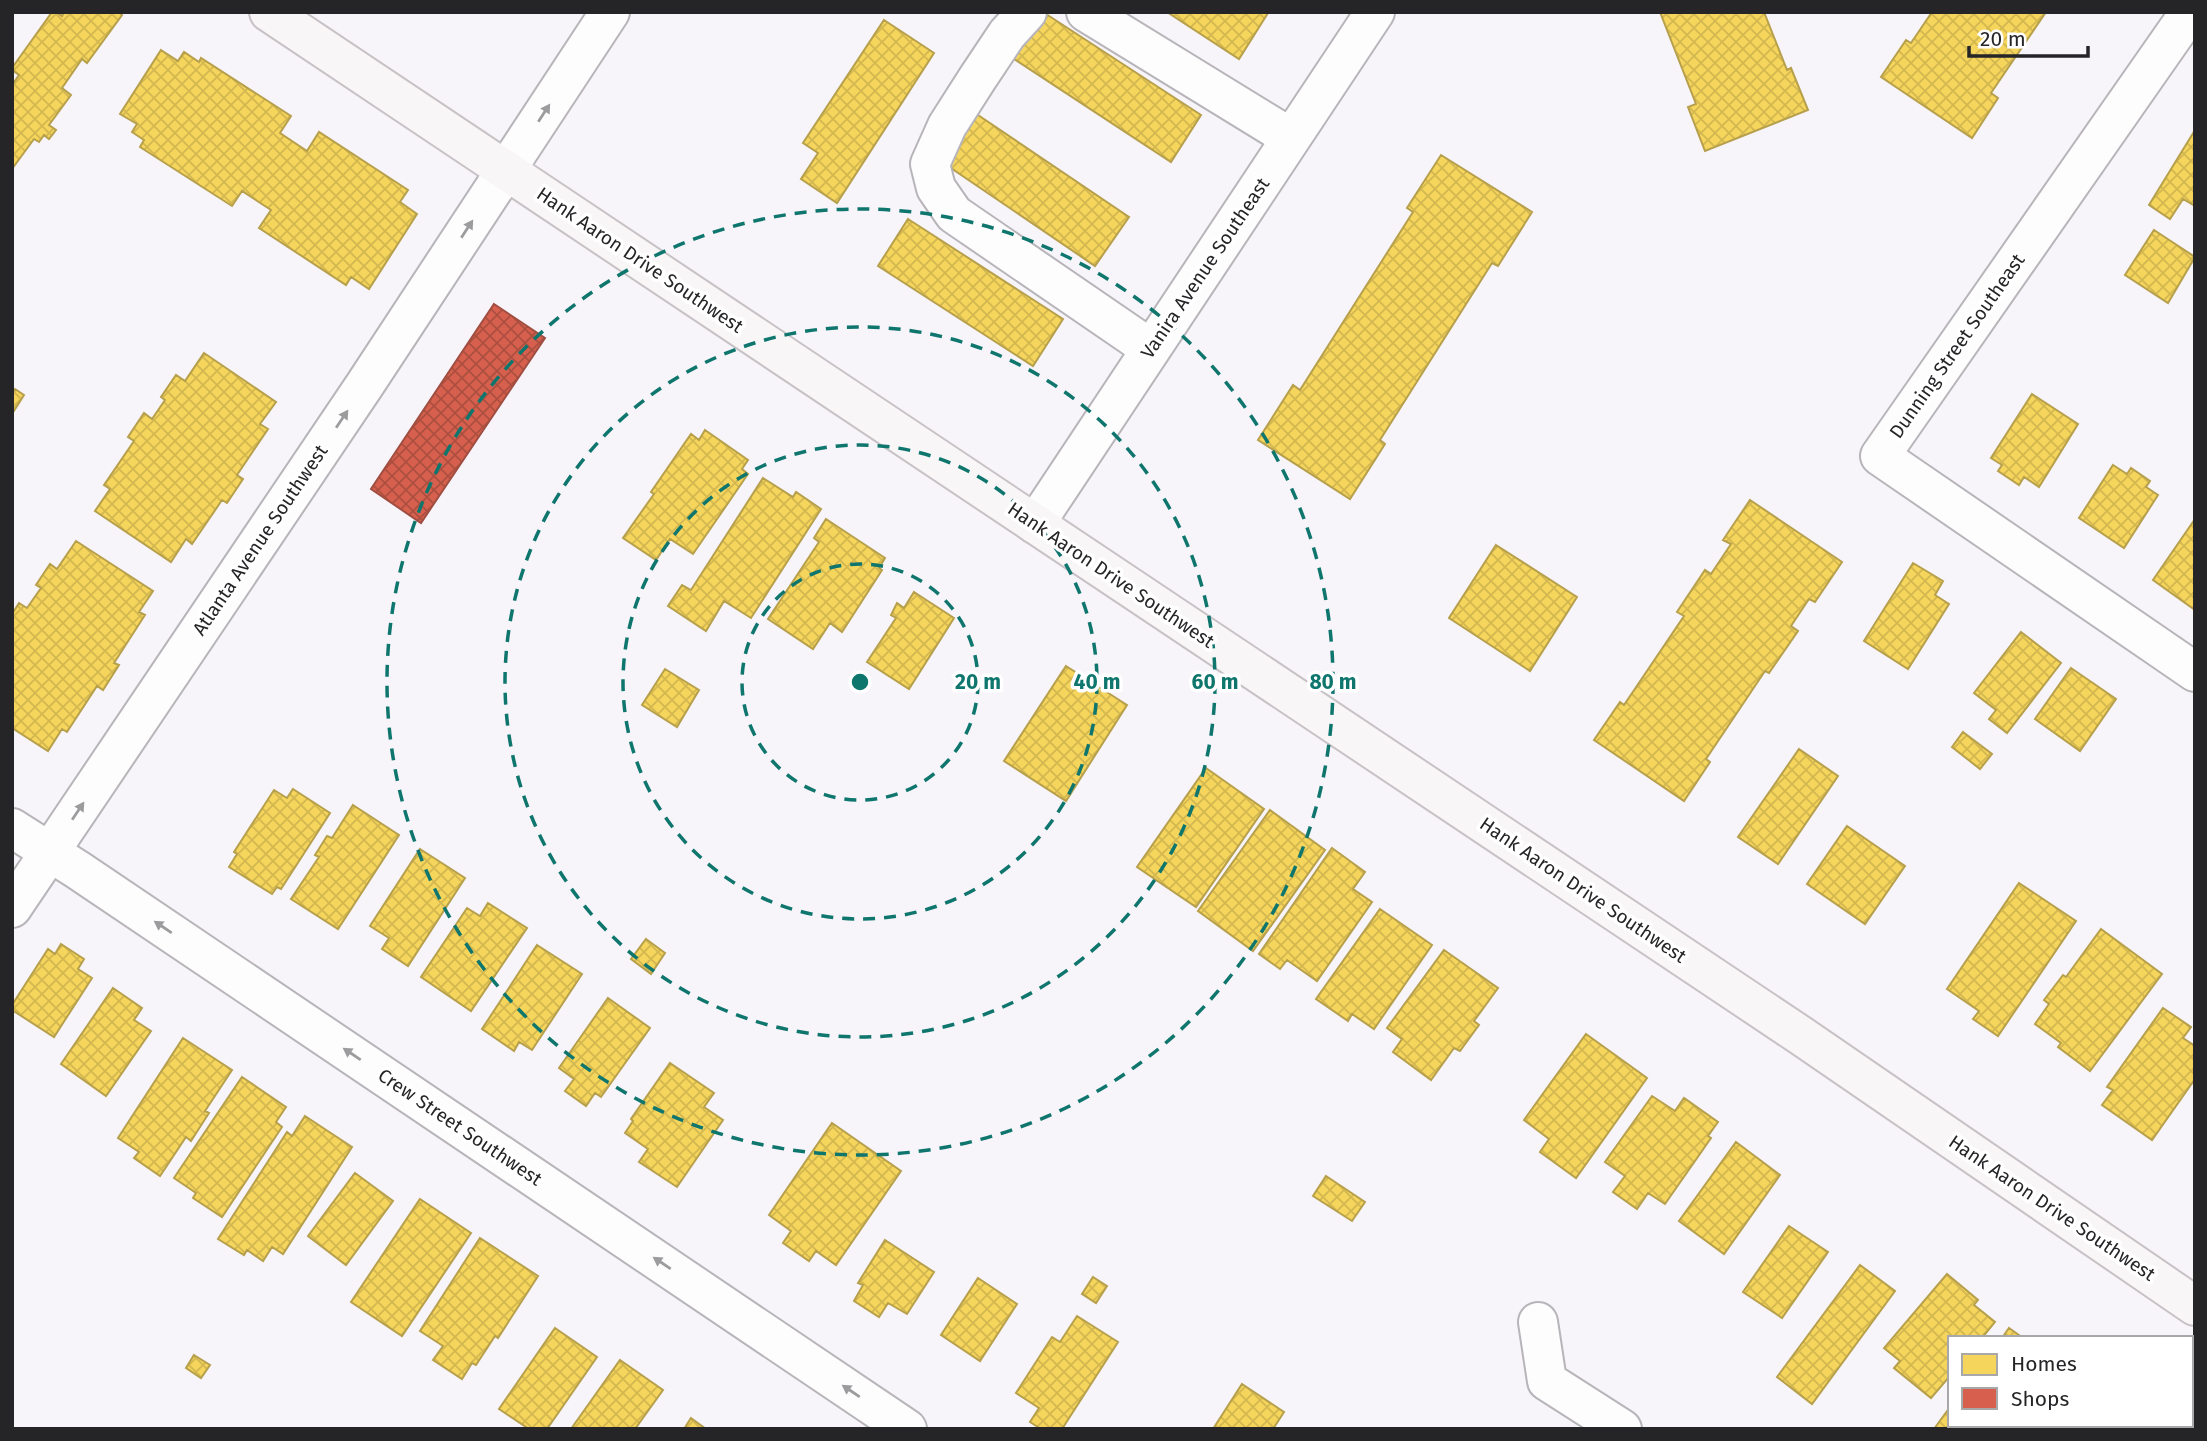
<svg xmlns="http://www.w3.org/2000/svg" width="2207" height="1441" viewBox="0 0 2207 1441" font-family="'Fira Sans',sans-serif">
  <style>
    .homes { fill: url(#homes-cross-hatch); stroke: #b7a04c; stroke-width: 2 }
    .shops { fill: url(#shops-cross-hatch); stroke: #a14e42; stroke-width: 2 }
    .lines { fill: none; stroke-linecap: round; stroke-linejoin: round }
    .minor-casing { stroke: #b7b5b9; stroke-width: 42 }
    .major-casing { stroke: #c7c2c5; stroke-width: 42 }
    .minor { stroke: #fefdfe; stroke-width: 38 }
    .major { stroke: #f8f6f7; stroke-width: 38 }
    .oneway { fill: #9c9b9d }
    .ring { fill: none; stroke: #0f766e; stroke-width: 3.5; stroke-dasharray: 12 9 }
    .labels { text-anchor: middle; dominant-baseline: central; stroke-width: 7; stroke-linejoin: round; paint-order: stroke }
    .street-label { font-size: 19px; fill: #252427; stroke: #fff }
    .centre { fill: #0f766e; stroke: #fff; stroke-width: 3.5 }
    .ring-label { font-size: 21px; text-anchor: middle; font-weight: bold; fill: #0f766e; stroke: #fff; stroke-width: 7; stroke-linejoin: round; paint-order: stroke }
  </style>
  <defs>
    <pattern id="homes-cross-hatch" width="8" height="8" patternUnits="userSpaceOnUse" patternTransform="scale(1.75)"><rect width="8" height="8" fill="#f6d55c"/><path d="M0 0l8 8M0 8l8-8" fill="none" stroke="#d3b750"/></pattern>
    <pattern id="shops-cross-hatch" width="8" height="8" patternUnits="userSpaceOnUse" patternTransform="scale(1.75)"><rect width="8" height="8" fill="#d6604d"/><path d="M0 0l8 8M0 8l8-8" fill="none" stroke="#ad4f40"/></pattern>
  </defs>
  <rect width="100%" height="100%" fill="#f7f4fa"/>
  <path class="homes" d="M 52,12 L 56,12 L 62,16 L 64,12 L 119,12 L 122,15 L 87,63 L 82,59 L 62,88 L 71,95 L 49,125 L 56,130 L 49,139 L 44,135 L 39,142 L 34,139 L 12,169 L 12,85 L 19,75 L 12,70 L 12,68 Z
    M 1043,12 L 1201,115 L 1171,162 L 1011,57 Z
    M 1167,12 L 1268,12 L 1268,13 L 1239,59 Z
    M 1660,12 L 1764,12 L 1787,70 L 1791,68 L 1808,110 L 1705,151 L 1688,107 L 1696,104 Z
    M 1932,12 L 2046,12 L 1991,93 L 1998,98 L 1972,138 L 1881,77 L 1906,40 L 1911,43 Z
    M 884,20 L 934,53 L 837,203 L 801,179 L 818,153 L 803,143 Z
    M 161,50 L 178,61 L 184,52 L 199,62 L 201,58 L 291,116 L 280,133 L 307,151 L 319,132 L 408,190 L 400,202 L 417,214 L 369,289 L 351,277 L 346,285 L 259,228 L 271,210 L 242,191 L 232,206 L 140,147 L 144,140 L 132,132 L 137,124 L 120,114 Z
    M 975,113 L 1129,217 L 1095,266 L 942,162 Z
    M 2195,130 L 2195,206 L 2183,199 L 2170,219 L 2149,205 Z
    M 1441,155 L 1532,212 L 1498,266 L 1492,263 L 1380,440 L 1385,444 L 1350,499 L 1258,440 L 1293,385 L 1300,390 L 1413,212 L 1407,208 Z
    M 908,219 L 1063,319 L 1033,366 L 878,266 Z
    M 2154,230 L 2195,257 L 2168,303 L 2125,275 Z
    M 204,353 L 276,402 L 260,424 L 268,429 L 237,475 L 243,479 L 227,503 L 222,500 L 192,544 L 186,539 L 171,562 L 95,511 L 110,489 L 104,485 L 134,441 L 128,437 L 144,413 L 152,419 L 165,400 L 161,397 L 176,375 L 185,381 Z
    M 15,389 L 24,395 L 12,414 L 12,393 Z
    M 2032,394 L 2078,424 L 2039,487 L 2024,477 L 2019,485 L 1998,471 L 2002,465 L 1991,458 Z
    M 705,430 L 748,460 L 742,469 L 748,474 L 693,554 L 670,539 L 656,560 L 623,538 L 654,494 L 651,492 L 691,434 L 699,440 Z
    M 2113,465 L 2127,474 L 2131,468 L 2150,481 L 2146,487 L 2158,495 L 2124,548 L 2079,518 Z
    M 763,478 L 793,497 L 796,492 L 821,509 L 751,618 L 724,601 L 706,631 L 668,606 L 682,585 L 691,590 Z
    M 1750,500 L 1842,562 L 1815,602 L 1809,599 L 1791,626 L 1798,631 L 1769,673 L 1765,671 L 1706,759 L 1710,762 L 1684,801 L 1594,740 L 1620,702 L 1624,705 L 1684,616 L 1677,612 L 1705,570 L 1711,574 L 1731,544 L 1723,540 Z
    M 826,519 L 885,558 L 879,568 L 882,570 L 842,632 L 830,623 L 813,649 L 768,619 L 819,542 L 814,538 Z
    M 2195,519 L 2195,610 L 2153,580 Z
    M 76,541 L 153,591 L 139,612 L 145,615 L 114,663 L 119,665 L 103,690 L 97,686 L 67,732 L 62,729 L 48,751 L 12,728 L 12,614 L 19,603 L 27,608 L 41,588 L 36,585 L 50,564 L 57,569 Z
    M 1496,545 L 1577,597 L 1530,671 L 1449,618 Z
    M 1913,563 L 1943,581 L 1935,595 L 1949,604 L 1908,669 L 1864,641 Z
    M 914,592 L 954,618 L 909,689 L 867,662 L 896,618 L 891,615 L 897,603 L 904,608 Z
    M 2021,632 L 2061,663 L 2007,733 L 1989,719 L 1996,710 L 1974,693 Z
    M 1066,666 L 1127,705 L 1066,801 L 1004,761 Z
    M 2071,668 L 2116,699 L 2080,751 L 2035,719 Z
    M 665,669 L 699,690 L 677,727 L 642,705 Z
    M 1963,732 L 1992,754 L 1980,769 L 1952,747 Z
    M 1799,749 L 1838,776 L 1778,864 L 1738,837 Z
    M 1206,768 L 1264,809 L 1196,907 L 1137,867 Z
    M 293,789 L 330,813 L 281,889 L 277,887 L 272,894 L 229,867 L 237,854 L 234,852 L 274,790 L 287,798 Z
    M 353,805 L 399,835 L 338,929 L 291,899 L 319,857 L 315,855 L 327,836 L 332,838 Z
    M 1270,810 L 1325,850 L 1253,951 L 1198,911 Z
    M 1847,826 L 1905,866 L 1865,924 L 1807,884 Z
    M 1332,848 L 1365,872 L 1353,889 L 1372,902 L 1317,981 L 1287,960 L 1280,969 L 1259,954 Z
    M 420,849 L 465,878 L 408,966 L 382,949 L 389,938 L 370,926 Z
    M 2019,883 L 2076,921 L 1998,1036 L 1973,1019 L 1979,1011 L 1947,989 Z
    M 488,903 L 527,928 L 471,1011 L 421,977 L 467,908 L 480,916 Z
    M 1380,909 L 1432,945 L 1374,1029 L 1352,1014 L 1348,1021 L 1316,999 Z
    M 2101,929 L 2162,974 L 2090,1071 L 2058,1047 L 2061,1043 L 2035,1024 L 2049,1004 L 2044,1000 L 2063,975 L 2066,977 Z
    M 646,939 L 665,953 L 651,974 L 631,959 Z
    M 61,944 L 84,959 L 78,969 L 92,978 L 54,1037 L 12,1010 L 12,1005 L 48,949 L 55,954 Z
    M 537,945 L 582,974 L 532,1050 L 519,1042 L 514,1051 L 482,1029 Z
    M 1444,950 L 1498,988 L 1474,1021 L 1479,1025 L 1460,1051 L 1454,1048 L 1431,1080 L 1393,1052 L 1402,1039 L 1387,1028 Z
    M 113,988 L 142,1008 L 134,1020 L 151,1031 L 106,1096 L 61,1064 Z
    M 608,998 L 650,1028 L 601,1097 L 595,1093 L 586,1106 L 565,1091 L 574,1079 L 559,1068 Z
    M 2163,1008 L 2191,1027 L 2183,1038 L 2195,1046 L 2195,1079 L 2152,1140 L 2102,1105 L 2113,1090 L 2107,1087 Z
    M 1586,1034 L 1647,1078 L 1576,1178 L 1540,1152 L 1549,1139 L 1524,1120 Z
    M 183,1038 L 232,1070 L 205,1111 L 209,1113 L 191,1141 L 186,1137 L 160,1176 L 134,1158 L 139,1152 L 118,1138 Z
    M 670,1063 L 714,1093 L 704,1107 L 723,1120 L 677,1187 L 639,1162 L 648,1149 L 625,1133 L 633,1121 L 631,1119 Z
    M 242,1077 L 286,1107 L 276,1122 L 282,1127 L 222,1217 L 193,1198 L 196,1193 L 174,1178 Z
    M 1652,1096 L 1675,1111 L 1684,1098 L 1718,1122 L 1708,1136 L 1711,1138 L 1665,1204 L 1648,1193 L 1637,1209 L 1613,1192 L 1625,1176 L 1605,1162 Z
    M 305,1116 L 352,1147 L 283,1254 L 272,1247 L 263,1261 L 247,1250 L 244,1255 L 218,1239 L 287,1132 L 292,1136 Z
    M 832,1123 L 901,1171 L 836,1265 L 816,1251 L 809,1261 L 783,1243 L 791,1231 L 769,1215 Z
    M 1736,1142 L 1780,1175 L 1724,1254 L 1679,1221 Z
    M 355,1173 L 393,1201 L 346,1265 L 308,1236 Z
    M 1326,1176 L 1365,1202 L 1352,1221 L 1313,1196 Z
    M 420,1199 L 471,1233 L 402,1336 L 351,1302 Z
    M 1789,1226 L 1828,1252 L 1782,1318 L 1743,1292 Z
    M 480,1238 L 538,1276 L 498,1338 L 495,1336 L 476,1365 L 472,1363 L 462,1379 L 433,1360 L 443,1346 L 420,1331 Z
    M 885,1240 L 934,1272 L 907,1314 L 888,1303 L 879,1317 L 854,1301 L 863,1285 L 858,1283 Z
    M 1860,1265 L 1895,1291 L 1812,1404 L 1777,1377 Z
    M 1947,1274 L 1978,1300 L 1974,1305 L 1995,1322 L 1982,1338 L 1950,1338 L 1950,1376 L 1931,1398 L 1894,1368 L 1900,1361 L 1884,1348 Z
    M 1093,1277 L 1107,1286 L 1096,1303 L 1082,1294 Z
    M 978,1278 L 1017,1304 L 980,1361 L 941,1335 Z
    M 1077,1316 L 1118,1342 L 1062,1429 L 1041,1429 L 1030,1422 L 1039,1408 L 1016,1393 L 1052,1337 L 1060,1342 Z
    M 555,1328 L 597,1357 L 547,1429 L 529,1429 L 499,1409 Z
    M 2009,1328 L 2023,1338 L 2002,1338 Z
    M 194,1355 L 210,1365 L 201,1378 L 186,1368 Z
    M 620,1360 L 663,1390 L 635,1429 L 571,1429 Z
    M 1242,1384 L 1284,1412 L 1273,1429 L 1213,1429 Z
    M 1950,1407 L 1950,1425 L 2021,1425 L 2018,1429 L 1934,1429 Z
    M 691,1418 L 706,1429 L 684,1429 Z"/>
  <path class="shops" d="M 494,304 L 545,338 L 421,523 L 371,489 Z"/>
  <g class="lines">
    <defs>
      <path id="minor" d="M 1027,12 L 1007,34 L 977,79 L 947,126 L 930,164 L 936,188 L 954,214 L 1151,349
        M 1086,12 L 1291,138
        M 2190,12 L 1880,456 L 2195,672
        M 1035,524 L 1375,12
        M 12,828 L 78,870 L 907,1429
        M 12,908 L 364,386 L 610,12
        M 1538,1322 L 1547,1381 L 1622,1429"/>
      <path id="major" d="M 269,12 L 1800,1035 L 2195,1306"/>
    </defs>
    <use href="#minor" class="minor-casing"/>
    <use href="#major" class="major-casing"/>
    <use href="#minor" class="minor"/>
    <use href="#major" class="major"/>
  </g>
  <defs><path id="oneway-solid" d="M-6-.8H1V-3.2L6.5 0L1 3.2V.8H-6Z" transform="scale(1.75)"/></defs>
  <g class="oneway">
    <use href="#oneway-solid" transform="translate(544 113) rotate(-57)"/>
    <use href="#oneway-solid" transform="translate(467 229) rotate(-57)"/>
    <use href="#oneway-solid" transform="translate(342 419) rotate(-56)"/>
    <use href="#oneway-solid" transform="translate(78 811) rotate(-56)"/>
    <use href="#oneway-solid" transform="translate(163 927) rotate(-146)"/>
    <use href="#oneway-solid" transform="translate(352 1054) rotate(-146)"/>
    <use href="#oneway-solid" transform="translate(662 1263) rotate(-146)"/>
    <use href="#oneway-solid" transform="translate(851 1391) rotate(-146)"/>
  </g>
  <g class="ring">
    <circle cx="860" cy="682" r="118"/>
    <circle cx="860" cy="682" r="237"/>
    <circle cx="860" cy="682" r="355"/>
    <circle cx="860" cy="682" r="473"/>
  </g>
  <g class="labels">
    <g class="street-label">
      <text transform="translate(640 260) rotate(34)">Hank Aaron Drive Southwest</text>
      <text transform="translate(1205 268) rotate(-56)">Vanira Avenue Southeast</text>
      <text transform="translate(1957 346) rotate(-55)">Dunning Street Southeast</text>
      <text transform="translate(260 540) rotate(-56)">Atlanta Avenue Southwest</text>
      <text transform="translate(1111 575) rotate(34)">Hank Aaron Drive Southwest</text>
      <text transform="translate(1583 890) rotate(34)">Hank Aaron Drive Southwest</text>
      <text transform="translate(460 1127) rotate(34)">Crew Street Southwest</text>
      <text transform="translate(2052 1208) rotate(34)">Hank Aaron Drive Southwest</text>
    </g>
  </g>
  <circle cx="860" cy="682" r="10" class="centre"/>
  <g class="ring-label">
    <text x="978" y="689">20 m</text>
    <text x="1097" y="689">40 m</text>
    <text x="1215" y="689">60 m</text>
    <text x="1333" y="689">80 m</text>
  </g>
  <rect width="2207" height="1441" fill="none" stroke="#252427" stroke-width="28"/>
  <rect x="1948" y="1336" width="245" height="91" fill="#ffffff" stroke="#a8a7a9" stroke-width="2"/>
  <rect x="1962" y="1354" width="35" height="21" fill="#f6d55c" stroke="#a8a7a9" stroke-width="2"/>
  <text x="2011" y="1371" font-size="21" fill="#252427">Homes</text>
  <rect x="1962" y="1388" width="35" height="21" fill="#d6604d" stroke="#a8a7a9" stroke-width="2"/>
  <text x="2011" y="1406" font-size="21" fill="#252427">Shops</text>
  <path d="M1969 46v10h119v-10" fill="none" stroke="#252427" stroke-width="3.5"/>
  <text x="1980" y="46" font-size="21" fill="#252427" stroke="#ffffff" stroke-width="5" paint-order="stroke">20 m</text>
</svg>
